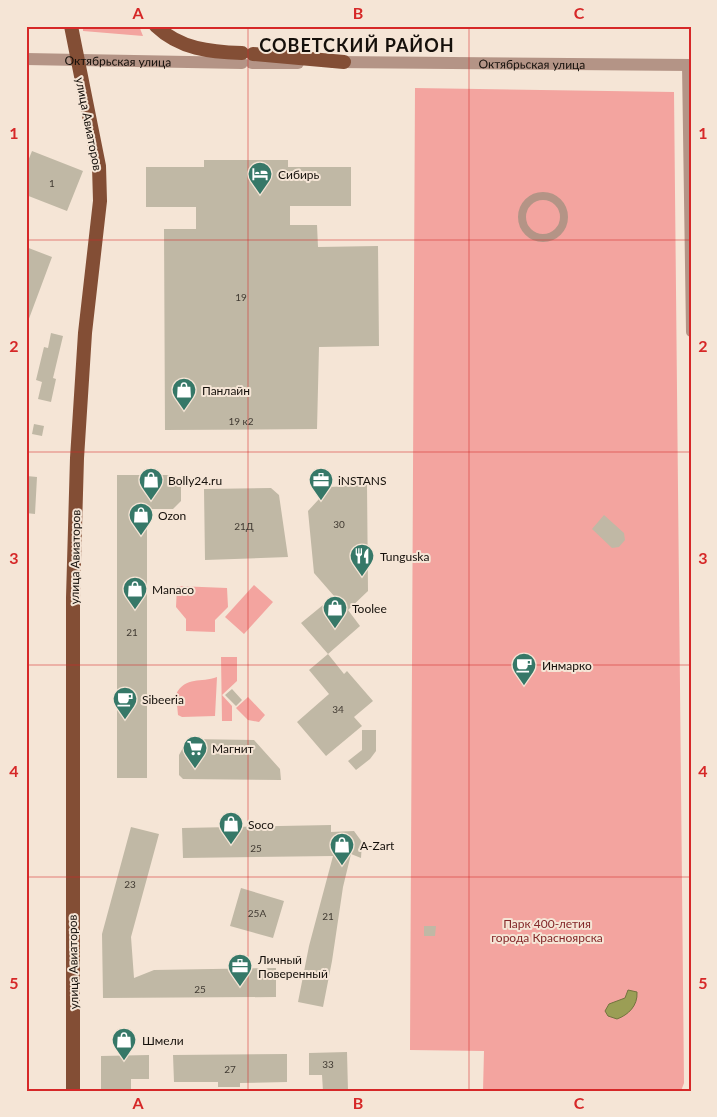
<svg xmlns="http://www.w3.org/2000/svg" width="717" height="1117" viewBox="0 0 717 1117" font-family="Lato,sans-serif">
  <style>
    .green { fill: #f3a49f }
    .water { fill: #9b9e55; stroke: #73733f }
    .building { fill: #c0b8a5 }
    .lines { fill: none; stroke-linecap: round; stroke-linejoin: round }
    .pedestrian { stroke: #b49486; stroke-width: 8 }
    .minor { stroke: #b49486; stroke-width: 10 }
    .tertiary { stroke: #b49486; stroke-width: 12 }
    .primary { stroke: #834e35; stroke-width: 14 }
    .grid { fill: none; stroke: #d62828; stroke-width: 1; stroke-opacity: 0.55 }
    .labels { text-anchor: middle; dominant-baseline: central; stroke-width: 4; stroke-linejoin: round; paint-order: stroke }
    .number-label { font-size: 10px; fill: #403a32 }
    .street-label { font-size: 12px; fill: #15100b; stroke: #f5e5d6 }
    .poi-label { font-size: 12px; fill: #15100b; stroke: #f5e5d6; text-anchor: start }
    .park-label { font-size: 12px; fill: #84292a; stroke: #f5e5d6 }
    .district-label { font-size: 18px; font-weight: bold; letter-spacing: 1px; fill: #15100b; stroke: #f5e5d6 }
    .neatline { fill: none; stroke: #d62828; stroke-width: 2 }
    .grid-label { font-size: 16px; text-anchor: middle; font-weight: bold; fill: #d62828 }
  </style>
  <rect width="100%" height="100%" fill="#f5e5d6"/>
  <path class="green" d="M 83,26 L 139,26 L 143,36 L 83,31 Z
    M 415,88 L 674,92 L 684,1083 L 681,1091 L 483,1091 L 484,1051 L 410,1050 Z
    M 254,585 L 273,602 L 244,634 L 225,617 Z
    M 177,586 L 227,588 L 228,607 L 215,620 L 215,632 L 186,631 L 186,619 L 176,607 Z
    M 221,657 L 237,657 L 237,681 L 222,695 L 232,706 L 232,721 L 222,721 Z
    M 217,677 L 215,716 L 182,717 L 178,715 L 176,694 C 186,676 201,683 217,677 Z
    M 248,697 L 265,715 L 259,722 L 248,720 L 236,708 Z"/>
  <path class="water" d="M 628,990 L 637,992 C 638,1006 628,1015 617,1019 L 608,1016 L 605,1011 L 609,1004 L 625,998 Z"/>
  <path class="building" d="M 32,151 L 83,171 L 67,211 L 26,195 L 26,166 Z
    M 204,160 L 288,160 L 288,167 L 351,167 L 351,206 L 290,206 L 290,225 L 317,225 L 318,247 L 378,246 L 379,346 L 319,347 L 317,429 L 165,430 L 164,229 L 196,229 L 196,207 L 146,207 L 146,167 L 204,167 Z
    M 26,247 L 52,257 L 27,324 L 26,324 Z
    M 51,333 L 63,336 L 53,378 L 56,379 L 51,402 L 38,399 L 42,382 L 36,380 L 44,347 L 48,348 Z
    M 34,424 L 44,426 L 42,436 L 32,434 Z
    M 117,475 L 173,475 L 181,482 L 181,501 L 173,509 L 147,509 L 147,778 L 117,778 Z
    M 27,476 L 37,477 L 35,514 L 26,513 Z
    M 367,485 L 368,591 L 348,610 L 360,626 L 328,654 L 301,623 L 334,596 L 314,573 L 308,511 L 330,487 Z
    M 271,488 L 279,495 L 288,557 L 205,560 L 204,489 Z
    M 604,515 L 624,533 L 625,540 L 619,547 L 612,548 L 592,529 Z
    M 328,654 L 344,674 L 347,671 L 373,701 L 354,717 L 362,726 L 326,756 L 297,722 L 329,694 L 309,670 Z
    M 232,689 L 242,700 L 236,706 L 225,695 Z
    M 362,730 L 376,730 L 376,751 L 370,759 L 356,770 L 348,761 L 362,750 Z
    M 188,739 L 254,740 L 280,769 L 281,780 L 183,779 L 179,775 L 179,755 Z
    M 331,825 L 331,832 L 354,831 L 362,842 L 361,858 L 351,854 L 343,887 L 332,961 L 323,1007 L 298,1002 L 309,946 L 333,856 L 183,858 L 182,828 Z
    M 131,827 L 159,834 L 131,937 L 134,978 L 154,970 L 276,968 L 276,997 L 103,998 L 102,934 Z
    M 241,888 L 284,901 L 273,938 L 230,926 Z
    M 424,926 L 436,926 L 435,936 L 424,936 Z
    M 347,1052 L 348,1091 L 323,1091 L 322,1075 L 309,1075 L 309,1053 Z
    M 287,1054 L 287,1082 L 240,1083 L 240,1087 L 218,1087 L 218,1082 L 174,1082 L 173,1055 Z
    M 149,1055 L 149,1079 L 131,1079 L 131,1091 L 101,1091 L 101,1056 Z"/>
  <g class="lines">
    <path class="pedestrian" d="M522 217a21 21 0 1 1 42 0a21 21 0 1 1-42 0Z"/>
    <path class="minor" d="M 687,65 L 691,332"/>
    <g class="tertiary">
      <path id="s1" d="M 26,59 L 242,63"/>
      <path id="s2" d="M 333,62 L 691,65"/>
      <path d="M 252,63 L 298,63"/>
    </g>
    <path class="primary" d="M 71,26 L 99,166 L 100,201 L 85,333 L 77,458 L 73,598 L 73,1091
      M 156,26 C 180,49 210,52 242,53
      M 253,54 L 344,62"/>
  </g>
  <path class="grid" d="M 248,26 L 248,1091M 469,26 L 469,1091M 26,240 L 691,240M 26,452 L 691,452M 26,665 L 691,665M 26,877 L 691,877"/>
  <defs>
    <symbol id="hotel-pin" viewBox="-11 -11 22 30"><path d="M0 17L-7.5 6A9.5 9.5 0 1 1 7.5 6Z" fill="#367868" stroke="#f5e5d6"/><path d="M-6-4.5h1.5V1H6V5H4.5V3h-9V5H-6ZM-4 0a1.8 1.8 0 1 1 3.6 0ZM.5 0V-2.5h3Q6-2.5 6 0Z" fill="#fff"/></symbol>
    <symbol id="shop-pin" viewBox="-11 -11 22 30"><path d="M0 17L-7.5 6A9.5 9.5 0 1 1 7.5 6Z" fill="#367868" stroke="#f5e5d6"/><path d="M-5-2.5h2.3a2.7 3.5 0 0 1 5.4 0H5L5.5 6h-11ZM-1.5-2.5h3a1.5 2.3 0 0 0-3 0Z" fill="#fff"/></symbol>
    <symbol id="office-pin" viewBox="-11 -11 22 30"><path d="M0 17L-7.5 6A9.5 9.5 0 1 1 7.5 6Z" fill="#367868" stroke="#f5e5d6"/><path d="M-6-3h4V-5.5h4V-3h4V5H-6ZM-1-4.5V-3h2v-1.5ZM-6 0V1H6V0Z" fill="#fff"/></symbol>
    <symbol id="restaurant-pin" viewBox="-11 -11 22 30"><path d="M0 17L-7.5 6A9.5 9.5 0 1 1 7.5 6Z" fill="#367868" stroke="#f5e5d6"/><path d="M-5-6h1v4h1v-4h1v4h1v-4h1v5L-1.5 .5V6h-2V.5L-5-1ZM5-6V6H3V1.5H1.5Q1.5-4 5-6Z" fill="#fff"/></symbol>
    <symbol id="cafe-pin" viewBox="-11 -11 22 30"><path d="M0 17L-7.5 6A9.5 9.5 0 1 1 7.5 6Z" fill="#367868" stroke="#f5e5d6"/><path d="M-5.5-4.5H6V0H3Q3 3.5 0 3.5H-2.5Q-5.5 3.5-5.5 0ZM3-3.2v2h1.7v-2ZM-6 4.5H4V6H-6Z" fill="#fff"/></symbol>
    <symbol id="supermarket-pin" viewBox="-11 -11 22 30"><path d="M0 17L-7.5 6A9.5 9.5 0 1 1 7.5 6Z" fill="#367868" stroke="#f5e5d6"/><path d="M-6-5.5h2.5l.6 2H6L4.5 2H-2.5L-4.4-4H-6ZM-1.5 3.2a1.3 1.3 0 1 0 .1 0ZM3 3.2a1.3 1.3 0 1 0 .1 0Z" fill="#fff"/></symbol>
  </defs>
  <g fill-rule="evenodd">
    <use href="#hotel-pin" x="246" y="160" width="28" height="38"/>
    <use href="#shop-pin" x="170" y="376" width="28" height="38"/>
    <use href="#shop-pin" x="137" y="466" width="28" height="38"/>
    <use href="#office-pin" x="307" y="466" width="28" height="38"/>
    <use href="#shop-pin" x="127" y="501" width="28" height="38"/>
    <use href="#restaurant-pin" x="348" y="542" width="28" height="38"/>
    <use href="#shop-pin" x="121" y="575" width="28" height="38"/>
    <use href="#shop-pin" x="321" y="594" width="28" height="38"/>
    <use href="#cafe-pin" x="510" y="651" width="28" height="38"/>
    <use href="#cafe-pin" x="111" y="685" width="28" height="38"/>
    <use href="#supermarket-pin" x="181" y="734" width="28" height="38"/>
    <use href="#shop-pin" x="217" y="810" width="28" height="38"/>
    <use href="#shop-pin" x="328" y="831" width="28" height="38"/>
    <use href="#office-pin" x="226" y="952" width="28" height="38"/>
    <use href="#shop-pin" x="110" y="1026" width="28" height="38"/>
  </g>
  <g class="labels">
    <g class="number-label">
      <text x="52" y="183">1</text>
      <text x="241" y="297">19</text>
      <text x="241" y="421">19 к2</text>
      <text x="339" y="524">30</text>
      <text x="244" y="526">21Д</text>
      <text x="132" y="632">21</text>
      <text x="338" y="709">34</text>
      <text x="256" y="848">25</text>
      <text x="130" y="884">23</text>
      <text x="257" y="913">25А</text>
      <text x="328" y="916">21</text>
      <text x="200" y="989">25</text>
      <text x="328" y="1064">33</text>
      <text x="230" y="1069">27</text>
    </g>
    <g class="street-label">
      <text stroke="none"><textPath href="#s1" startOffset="92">Октябрьская улица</textPath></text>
      <text stroke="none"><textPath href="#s2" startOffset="199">Октябрьская улица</textPath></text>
      <text transform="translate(89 124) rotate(79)">улица Авиаторов</text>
      <text transform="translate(75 557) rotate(-89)">улица Авиаторов</text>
      <text transform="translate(73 962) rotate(-91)">улица Авиаторов</text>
    </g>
    <g class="poi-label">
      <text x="278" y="174">Сибирь</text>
      <text x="202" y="390">Панлайн</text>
      <text x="168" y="480">Bolly24.ru</text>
      <text x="338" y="480">iNSTANS</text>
      <text x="158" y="515">Ozon</text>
      <text x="380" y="556">Tunguska</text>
      <text x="152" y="589">Manaco</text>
      <text x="352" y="608">Toolee</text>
      <text x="542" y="665">Инмарко</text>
      <text x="142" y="699">Sibeeria</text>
      <text x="212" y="748">Магнит</text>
      <text x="248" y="824">Soco</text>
      <text x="360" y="845">A-Zart</text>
      <text x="258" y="959">Личный<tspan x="258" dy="14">Поверенный</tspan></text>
      <text x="142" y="1040">Шмели</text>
    </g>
    <g class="park-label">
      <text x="547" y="923">Парк 400-летия<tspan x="547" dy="14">города Красноярска</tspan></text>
    </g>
    <g class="district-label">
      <text x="357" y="45">СОВЕТСКИЙ РАЙОН</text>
    </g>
  </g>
  <rect width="717" height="1117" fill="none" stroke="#f5e5d6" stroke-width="55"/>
  <rect x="28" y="28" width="662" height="1062" class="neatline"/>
  <g class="grid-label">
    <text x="138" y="19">A</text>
    <text x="358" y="19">B</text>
    <text x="579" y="19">C</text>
    <text x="14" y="139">1</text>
    <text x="703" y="139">1</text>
    <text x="14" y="352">2</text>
    <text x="703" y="352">2</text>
    <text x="14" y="564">3</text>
    <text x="703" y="564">3</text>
    <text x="14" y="777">4</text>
    <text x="703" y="777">4</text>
    <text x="14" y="989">5</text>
    <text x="703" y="989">5</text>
    <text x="138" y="1109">A</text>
    <text x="358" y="1109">B</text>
    <text x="579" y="1109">C</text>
  </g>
</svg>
